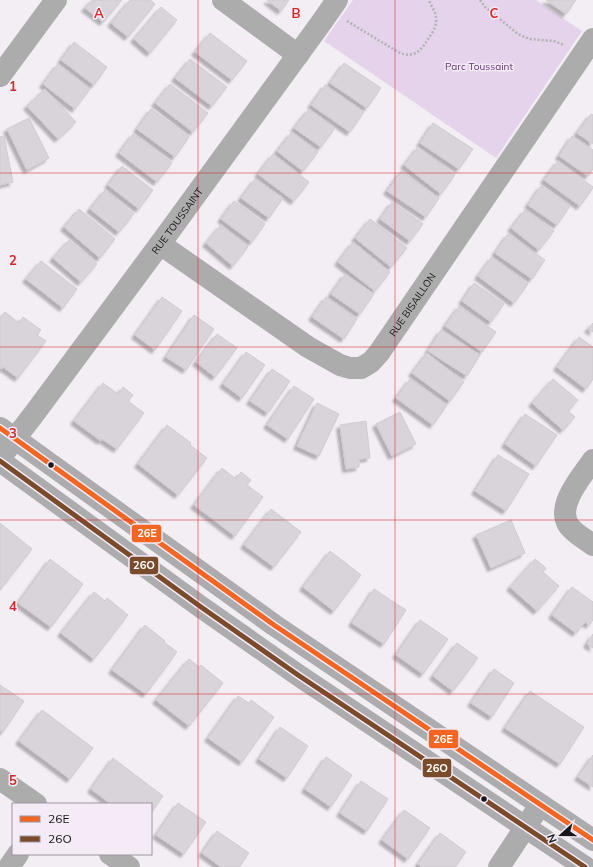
<svg xmlns="http://www.w3.org/2000/svg" width="593" height="867" viewBox="0 0 593 867" font-family="Mulish,sans-serif">
  <style>
    .green { fill: #e4d3eb }
    .building { fill: #d8d4d9; stroke: #cfcbd0; filter: url(#shadow) }
    .lines { fill: none; stroke-linecap: round; stroke-linejoin: round }
    .path { stroke: #b3b2b4; stroke-width: 2.5; stroke-dasharray: 2 2; stroke-linecap: butt }
    .street { stroke: #acacad; stroke-width: 22 }
    .secondary { stroke: #acabad; stroke-width: 22 }
    .bus-1-casing { stroke: #f4ebf7; stroke-width: 8 }
    .bus-2-casing { stroke: #f4ebf7; stroke-width: 8 }
    .bus-1 { stroke: #f26522; stroke-width: 5 }
    .bus-2 { stroke: #7a4b2a; stroke-width: 5 }
    .grid { fill: none; stroke: #d62828; stroke-width: 1; stroke-opacity: 0.55 }
    .bus-dot { fill: #18161a; stroke: #f4ebf7; stroke-width: 1.5 }
    .labels { text-anchor: middle; dominant-baseline: central; stroke-width: 3; stroke-linejoin: round; paint-order: stroke }
    .park-label { font-size: 10px; fill: #633175; stroke: #f4ebf7 }
    .street-label { font-size: 10px; fill: #18161a; stroke: #f4ebf7 }
    .grid-label { font-size: 13px; text-anchor: middle; font-weight: bold; fill: #d62828; stroke: #f4ebf7; stroke-width: 3; stroke-linejoin: round; paint-order: stroke }
    .line-badge { stroke: #f4ebf7; stroke-width: 1.5 }
    .badge-label { font-size: 11px; text-anchor: middle; font-weight: bold; fill: #fff }
  </style>
  <defs>
    <filter id="shadow"><feDropShadow dx="-3.5" dy="3.5" stdDeviation="1" flood-color="#0004"/></filter>
  </defs>
  <rect width="100%" height="100%" fill="#f3eef4"/>
  <path class="green" d="M 353,0 L 536,0 L 582,31 L 496,158 L 324,41 Z"/>
  <path class="building" d="M 92,0 L 122,0 L 103,22 L 85,8 Z
    M 130,0 L 150,0 L 155,4 L 128,37 L 111,23 Z
    M 267,0 L 289,0 L 281,11 Z
    M 546,0 L 576,0 L 566,14 Z
    M 161,7 L 177,20 L 150,53 L 134,39 Z
    M 210,33 L 247,61 L 232,80 L 195,52 Z
    M 74,42 L 107,67 L 94,85 L 61,60 Z
    M 190,59 L 227,87 L 212,106 L 175,78 Z
    M 344,63 L 381,88 L 367,108 L 330,83 Z
    M 58,64 L 90,89 L 75,109 L 43,84 Z
    M 170,84 L 208,113 L 193,132 L 155,103 Z
    M 325,85 L 364,112 L 350,132 L 311,105 Z
    M 45,89 L 76,122 L 58,139 L 27,106 Z
    M 151,109 L 189,137 L 175,157 L 137,129 Z
    M 309,109 L 335,128 L 321,147 L 294,128 Z
    M 591,114 L 593,115 L 593,144 L 577,133 Z
    M 29,118 L 49,158 L 27,170 L 7,129 Z
    M 433,123 L 473,149 L 459,169 L 420,143 Z
    M 292,132 L 318,152 L 303,171 L 277,151 Z
    M 133,134 L 172,163 L 157,182 L 119,153 Z
    M 4,136 L 13,182 L 0,185 L 0,137 Z
    M 572,136 L 593,150 L 593,169 L 588,176 L 559,156 Z
    M 418,147 L 455,175 L 441,194 L 404,165 Z
    M 273,154 L 309,182 L 294,201 L 258,174 Z
    M 558,161 L 593,187 L 593,188 L 580,206 L 544,180 Z
    M 122,166 L 153,190 L 139,209 L 108,185 Z
    M 401,171 L 439,198 L 426,217 L 387,191 Z
    M 255,179 L 283,198 L 269,218 L 241,198 Z
    M 541,186 L 570,206 L 557,225 L 528,205 Z
    M 105,190 L 134,214 L 119,232 L 90,209 Z
    M 234,201 L 265,224 L 252,242 L 221,219 Z
    M 392,202 L 423,224 L 410,241 L 380,219 Z
    M 79,209 L 115,239 L 100,258 L 64,227 Z
    M 525,210 L 554,231 L 539,250 L 511,228 Z
    M 370,219 L 407,248 L 391,267 L 355,238 Z
    M 221,225 L 248,247 L 233,266 L 206,243 Z
    M 508,234 L 545,260 L 532,279 L 495,253 Z
    M 69,240 L 97,264 L 81,282 L 53,258 Z
    M 353,242 L 390,272 L 375,291 L 338,262 Z
    M 492,257 L 528,284 L 514,303 L 478,276 Z
    M 41,261 L 77,289 L 63,308 L 26,279 Z
    M 345,274 L 374,294 L 360,314 L 331,294 Z
    M 474,283 L 504,304 L 491,322 L 462,301 Z
    M 162,297 L 182,311 L 155,350 L 135,335 Z
    M 326,297 L 357,319 L 344,339 L 312,317 Z
    M 459,306 L 496,332 L 482,352 L 445,326 Z
    M 5,312 L 19,323 L 23,317 L 41,330 L 37,335 L 46,341 L 18,378 L 3,367 L 2,369 L 0,368 L 0,318 Z
    M 194,315 L 214,329 L 186,370 L 166,357 Z
    M 593,323 L 593,332 L 588,329 Z
    M 441,330 L 480,355 L 467,376 L 428,351 Z
    M 217,334 L 237,348 L 215,377 L 196,362 Z
    M 579,337 L 593,347 L 593,379 L 586,389 L 557,367 Z
    M 246,352 L 265,365 L 242,398 L 223,384 Z
    M 427,353 L 464,382 L 450,401 L 412,373 Z
    M 272,369 L 290,381 L 268,413 L 250,401 Z
    M 410,379 L 447,405 L 433,425 L 396,398 Z
    M 553,379 L 578,400 L 568,411 L 575,417 L 563,430 L 532,403 Z
    M 103,383 L 118,394 L 123,387 L 133,395 L 128,401 L 144,413 L 117,449 L 102,439 L 101,441 L 74,421 Z
    M 294,386 L 314,399 L 288,439 L 267,425 Z
    M 317,403 L 339,414 L 319,456 L 297,446 Z
    M 400,412 L 416,444 L 392,456 L 376,424 Z
    M 525,414 L 557,435 L 536,466 L 505,444 Z
    M 366,421 L 370,458 L 359,459 L 359,467 L 346,469 L 340,425 Z
    M 167,425 L 191,443 L 190,445 L 207,458 L 178,495 L 138,464 Z
    M 498,455 L 529,474 L 506,511 L 475,491 Z
    M 222,468 L 236,479 L 241,472 L 251,480 L 247,485 L 263,497 L 235,536 L 194,505 Z
    M 271,509 L 301,532 L 274,567 L 244,545 Z
    M 511,520 L 525,553 L 491,568 L 476,535 Z
    M 0,523 L 32,549 L 0,590 Z
    M 330,551 L 361,575 L 334,611 L 303,587 Z
    M 50,559 L 83,584 L 51,627 L 18,603 Z
    M 535,559 L 546,568 L 543,572 L 559,586 L 537,611 L 510,587 Z
    M 572,587 L 593,602 L 593,620 L 589,625 L 585,622 L 576,633 L 552,615 Z
    M 374,589 L 406,610 L 384,644 L 352,623 Z
    M 94,592 L 105,601 L 107,598 L 128,615 L 94,659 L 61,633 Z
    M 420,620 L 448,639 L 423,674 L 396,655 Z
    M 145,625 L 165,641 L 164,642 L 177,652 L 146,694 L 112,670 Z
    M 593,634 L 593,648 L 587,644 Z
    M 457,643 L 478,658 L 453,691 L 433,676 Z
    M 189,659 L 199,667 L 201,665 L 223,683 L 189,726 L 156,700 Z
    M 494,669 L 514,683 L 492,717 L 471,703 Z
    M 0,685 L 24,701 L 3,732 L 0,731 Z
    M 530,691 L 584,727 L 560,764 L 505,728 Z
    M 238,696 L 249,703 L 251,700 L 274,717 L 242,762 L 208,738 Z
    M 42,710 L 93,748 L 70,779 L 19,741 Z
    M 280,727 L 308,746 L 287,778 L 259,759 Z
    M 593,755 L 593,787 L 578,777 Z
    M 326,757 L 352,775 L 331,807 L 305,789 Z
    M 113,758 L 163,796 L 151,813 L 151,804 L 111,804 L 91,789 Z
    M 361,781 L 388,799 L 367,831 L 340,813 Z
    M 178,803 L 206,822 L 184,854 L 156,835 Z
    M 404,810 L 430,828 L 408,859 L 382,840 Z
    M 217,831 L 249,853 L 239,867 L 221,867 L 202,853 Z
    M 440,833 L 466,852 L 455,867 L 422,867 L 418,864 Z"/>
  <g class="lines">
    <path class="path" d="M 480,0 L 485,7 L 518,34 L 529,39 L 554,41 L 564,45
      M 347,21 L 398,52 C 415,60 422,49 430,36 C 434,31 437,24 436,18 C 436,12 431,6 429,0"/>
    <g class="street">
      <path d="M 223,0 L 298,55"/>
      <path d="M 0,76 L 56,0"/>
      <path id="s1" d="M 160,244 L 308,347 L 340,365 L 350,368 L 361,368 L 371,362 L 379,353 L 593,39"/>
      <path id="s2" d="M 0,458 L 34,414 L 160,244 L 321,23 L 337,0"/>
      <path d="M 593,460 C 582,476 555,506 569,526 C 575,534 585,539 593,545"/>
      <path d="M 0,779 L 36,804"/>
      <path d="M 110,854 L 129,867"/>
      <path d="M 9,867 L 18,854"/>
      <path d="M 499,867 L 540,805"/>
    </g>
    <path class="secondary" d="M 0,428 L 274,625 L 593,840
      M 0,461 L 201,607 L 298,675 L 585,867"/>
    <defs>
      <path id="bus-1" d="M 0,428 L 274,625 L 593,840"/>
      <path id="bus-2" d="M 0,461 L 201,607 L 298,675 L 585,867"/>
    </defs>
    <use href="#bus-1" class="bus-1-casing"/>
    <use href="#bus-2" class="bus-2-casing"/>
    <use href="#bus-1" class="bus-1"/>
    <use href="#bus-2" class="bus-2"/>
  </g>
  <path class="grid" d="M 198,0 L 198,867M 395,0 L 395,867M 0,173 L 593,173M 0,347 L 593,347M 0,520 L 593,520M 0,694 L 593,694"/>
  <g class="bus-dot">
    <circle cx="51" cy="465" r="3.5"/>
    <circle cx="484" cy="799" r="3.5"/>
  </g>
  <g class="labels">
    <g class="park-label">
      <text x="479" y="66">Parc Toussaint</text>
    </g>
    <g class="street-label">
      <text stroke="none"><textPath href="#s2" startOffset="296">RUE TOUSSAINT</textPath></text>
      <text stroke="none"><textPath href="#s1" startOffset="321">RUE BISAILLON</textPath></text>
    </g>
  </g>
  <g class="grid-label">
    <text x="99" y="18">A</text>
    <text x="296" y="18">B</text>
    <text x="494" y="18">C</text>
    <text x="13" y="91">1</text>
    <text x="13" y="265">2</text>
    <text x="13" y="438">3</text>
    <text x="13" y="611">4</text>
    <text x="13" y="785">5</text>
  </g>
  <g class="line-badge">
    <rect x="131" y="524" width="31" height="19" rx="4" fill="#f26522"/>
    <rect x="129" y="556" width="30" height="19" rx="4" fill="#7a4b2a"/>
    <rect x="428" y="729" width="31" height="20" rx="4" fill="#f26522"/>
    <rect x="422" y="758" width="30" height="20" rx="4" fill="#7a4b2a"/>
  </g>
  <g class="badge-label">
    <text x="147" y="537">26E</text>
    <text x="144" y="569">26O</text>
    <text x="443" y="743">26E</text>
    <text x="437" y="772">26O</text>
  </g>
  <rect x="12" y="803" width="140" height="52" fill="#f4ebf7" stroke="#9c969f"/>
  <rect x="20" y="816" width="20" height="6" fill="#f26522" stroke="#9c969f"/>
  <text x="48" y="823" font-size="12" fill="#18161a">26E</text>
  <rect x="20" y="836" width="20" height="6" fill="#7a4b2a" stroke="#9c969f"/>
  <text x="48" y="843" font-size="12" fill="#18161a">26O</text>
  <g transform="translate(561 835) rotate(249)" stroke="#f4ebf7" stroke-width="3" paint-order="stroke">
  <path d="M0-3L7 15L0 10L-7 15Z" fill="#18161a"/>
  <text y="-6" font-size="11" font-weight="bold" text-anchor="middle" fill="#18161a">N</text>
  </g>
</svg>
